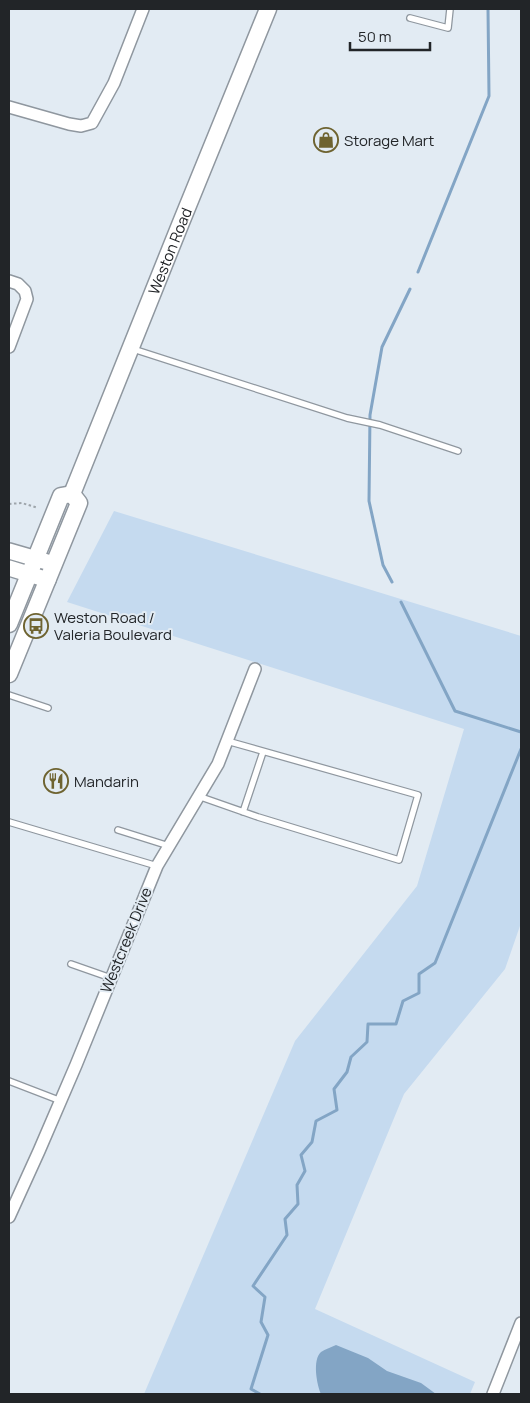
<svg xmlns="http://www.w3.org/2000/svg" width="530" height="1403" viewBox="0 0 530 1403" font-family="Manrope,sans-serif">
  <style>
    .green { fill: #c5daef }
    .water { fill: #83a5c5 }
    .lines { fill: none; stroke-linecap: round; stroke-linejoin: round }
    .stream { stroke: #83a5c5; stroke-width: 3 }
    .service-casing { stroke: #8f979f; stroke-width: 8 }
    .minor-casing { stroke: #8f979f; stroke-width: 14 }
    .tertiary-casing { stroke: #8f979f; stroke-width: 18 }
    .secondary-casing { stroke: #8f979f; stroke-width: 19 }
    .path { stroke: #9ea5ab; stroke-width: 2; stroke-dasharray: 2.5 2.5; stroke-linecap: butt }
    .service { stroke: #fff; stroke-width: 5.5 }
    .minor { stroke: #fff; stroke-width: 11 }
    .tertiary { stroke: #fff; stroke-width: 15 }
    .secondary { stroke: #fff; stroke-width: 16 }
    .labels { text-anchor: middle; dominant-baseline: central; stroke-width: 4; stroke-linejoin: round; paint-order: stroke }
    .poi-label { font-size: 15px; fill: #222528; stroke: #e2ebf3; text-anchor: start }
    .street-label { font-size: 15px; fill: #222528; stroke: #e2ebf3 }
  </style>
  <rect width="100%" height="100%" fill="#e2ebf3"/>
  <path class="green" d="M 114,511 L 521,636 L 521,923 L 505,969 L 404,1094 L 315,1309 L 475,1382 L 470,1394 L 144,1394 L 295,1041 L 417,886 L 464,729 L 67,602 Z"/>
  <path class="water" d="M 336,1345 L 368,1358 L 387,1371 L 421,1383 L 436,1394 L 321,1394 C 317,1385 312,1360 321,1352 C 325,1349 332,1347 336,1345 Z"/>
  <g class="lines">
    <path class="stream" d="M 418,272 L 489,96 L 488,9
      M 392,582 L 383,565 L 369,501 L 370,415 L 382,347 L 410,289
      M 401,602 L 455,711 L 521,732
      M 260,1394 L 251,1389 L 268,1335 L 261,1322 L 265,1297 L 253,1286 L 287,1235 L 285,1219 L 298,1204 L 297,1185 L 305,1171 L 301,1155 L 312,1142 L 316,1121 L 337,1110 L 334,1089 L 347,1072 L 351,1057 L 367,1042 L 368,1024 L 396,1024 L 403,1001 L 419,993 L 419,974 L 435,963 L 521,749"/>
    <defs>
      <path id="service" d="M 410,18 L 448,28 L 450,9
        M 133,349 L 347,418 L 380,425 L 458,451
        M 9,695 L 48,708
        M 198,796 L 258,817 L 399,860 L 418,795 L 227,741
        M 243,812 L 263,752
        M 9,822 L 157,866
        M 118,830 L 169,846
        M 71,964 L 111,978
        M 9,1081 L 61,1101"/>
      <path id="minor" d="M 9,107 L 69,124 L 81,126 L 92,123 L 114,83 L 143,9
        M 9,281 L 18,284 L 25,291 L 27,299 L 9,347
        M 9,1217 L 39,1151 L 76,1065 L 157,866 L 218,764 L 255,669
        M 493,1394 L 521,1323"/>
      <path id="tertiary" d="M 9,551 L 54,564
        M 9,568 L 48,580"/>
      <g id="secondary">
        <path id="s1" d="M 72,494 L 180,225 L 268,9"/>
        <path d="M 9,624 L 61,496 L 72,494"/>
        <path d="M 9,674 L 79,503 L 72,494"/>
      </g>
    </defs>
    <use href="#service" class="service-casing"/>
    <use href="#minor" class="minor-casing"/>
    <use href="#tertiary" class="tertiary-casing"/>
    <use href="#secondary" class="secondary-casing"/>
    <path class="path" d="M 9,504 L 22,503 L 38,508"/>
    <use href="#service" class="service"/>
    <use href="#minor" class="minor"/>
    <use href="#tertiary" class="tertiary"/>
    <use href="#secondary" class="secondary"/>
  </g>
  <defs>
    <symbol id="shop-ring" viewBox="-11 -11 22 22"><circle r="9.5" fill="#e2ebf3" stroke="#6e6330" stroke-width="1.5"/><path d="M-5-2.5h2.3a2.7 3.5 0 0 1 5.4 0H5L5.5 6h-11ZM-1.5-2.5h3a1.5 2.3 0 0 0-3 0Z" fill="#6e6330"/></symbol>
    <symbol id="bus-ring" viewBox="-11 -11 22 22"><circle r="9.5" fill="#e2ebf3" stroke="#6e6330" stroke-width="1.5"/><path d="M-5-6H5V4H4V6H2V4H-2V6H-4V4H-5ZM-3.5-4V0h7V-4ZM-3.5 1.2v1.5H-2V1.2ZM2 1.2v1.5H3.5V1.2Z" fill="#6e6330"/></symbol>
    <symbol id="restaurant-ring" viewBox="-11 -11 22 22"><circle r="9.5" fill="#e2ebf3" stroke="#6e6330" stroke-width="1.5"/><path d="M-5-6h1v4h1v-4h1v4h1v-4h1v5L-1.5 .5V6h-2V.5L-5-1ZM5-6V6H3V1.5H1.5Q1.5-4 5-6Z" fill="#6e6330"/></symbol>
  </defs>
  <g fill-rule="evenodd">
    <use href="#shop-ring" x="312" y="126" width="28" height="28"/>
    <use href="#bus-ring" x="22" y="612" width="28" height="28"/>
    <use href="#restaurant-ring" x="42" y="767" width="28" height="28"/>
  </g>
  <g class="labels">
    <g class="poi-label">
      <text x="344" y="140">Storage Mart</text>
      <text x="54" y="617">Weston Road /<tspan x="54" dy="17">Valeria Boulevard</tspan></text>
      <text x="74" y="781">Mandarin</text>
    </g>
    <g class="street-label">
      <text stroke="none"><textPath href="#s1" startOffset="262">Weston Road</textPath></text>
      <text transform="translate(126 940) rotate(-68)">Westcreek Drive</text>
    </g>
  </g>
  <rect width="530" height="1403" fill="none" stroke="#222528" stroke-width="20"/>
  <path d="M350 42v8h80v-8" fill="none" stroke="#222528" stroke-width="2.5"/>
  <text x="358" y="42" font-size="15" fill="#222528" stroke="#e2ebf3" stroke-width="4" paint-order="stroke">50 m</text>
</svg>
